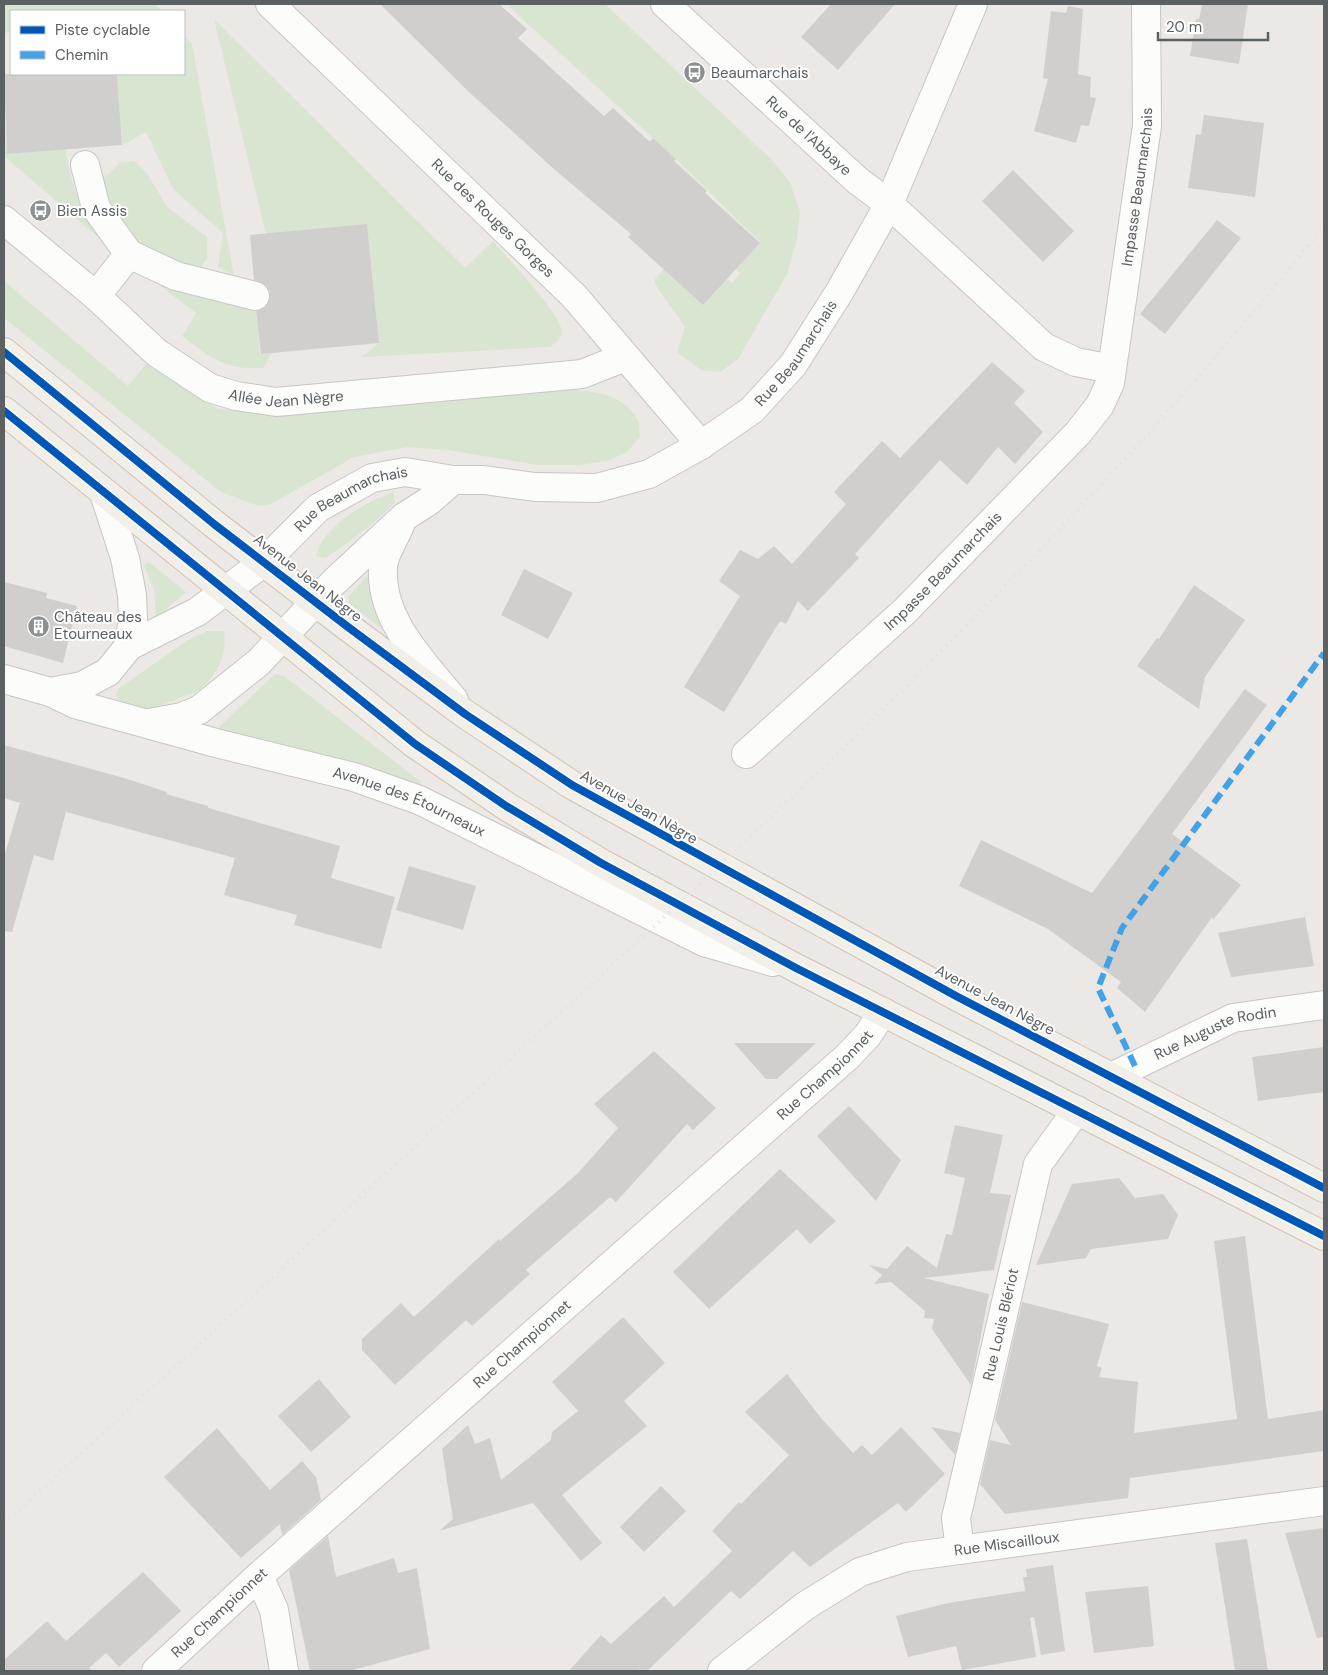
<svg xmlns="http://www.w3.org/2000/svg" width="1328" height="1675" viewBox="0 0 1328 1675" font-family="'DM Sans',sans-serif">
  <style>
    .green { fill: #d8e6d1 }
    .building { fill: #d1cfce }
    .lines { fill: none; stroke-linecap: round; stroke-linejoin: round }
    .minor-casing { stroke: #c7c6c6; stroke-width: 30 }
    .major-casing { stroke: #d2c3b4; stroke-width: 30 }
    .minor { stroke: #fcfcfb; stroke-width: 28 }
    .major { stroke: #f2eee8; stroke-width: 28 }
    .rail { stroke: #e2e1e2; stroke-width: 4; stroke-dasharray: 1 6; stroke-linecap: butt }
    .quiet { stroke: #42a2e6; stroke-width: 6; stroke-dasharray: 12 6; stroke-linecap: butt }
    .cycleway-casing { stroke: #fff; stroke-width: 11 }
    .cycleway { stroke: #0057b8; stroke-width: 8 }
    .labels { text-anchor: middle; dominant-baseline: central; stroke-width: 4; stroke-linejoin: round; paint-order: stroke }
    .poi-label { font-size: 15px; fill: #5b6063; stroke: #fff; text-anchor: start }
    .street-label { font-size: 15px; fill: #5b6063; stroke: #fff }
  </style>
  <rect width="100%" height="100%" fill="#ebe8e5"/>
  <path class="green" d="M 4,4 L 155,4 L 162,11 L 11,11 L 11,32 L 4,33 Z
    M 506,4 L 605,4 L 770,158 L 790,182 L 800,212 L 797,238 L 787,274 L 738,359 L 720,372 L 701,370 L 677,352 L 685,327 L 655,284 L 655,278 L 664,269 L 727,279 L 732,283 L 740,273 L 736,269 L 760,242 L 676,159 Z
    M 214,19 L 465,268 L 493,241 C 507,258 561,313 562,332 C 562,339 555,343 550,347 L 362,357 L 379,343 L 367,224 L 266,234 Z
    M 184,35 L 192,44 L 234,276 L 218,267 L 223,233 L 173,189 L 146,132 L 122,145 L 117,74 L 184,74 Z
    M 4,111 L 7,154 L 65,149 L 74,190 L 99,238 L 4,156 Z
    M 134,161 L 146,172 L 167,207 L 207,237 L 207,259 L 198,271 L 157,259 L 130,236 L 110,209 L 100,177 L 108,175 L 121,162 Z
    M 149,277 L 184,290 L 256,311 L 260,354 L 272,353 L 263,368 C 224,370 211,358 182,336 L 196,313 Z
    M 4,281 L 128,386 L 146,364 L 218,409 L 306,413 L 559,389 C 587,391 619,390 637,418 C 640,422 639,431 640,437 L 627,452 L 608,461 L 578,465 L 538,465 L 447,450 L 408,447 L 354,457 L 271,504 L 259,506 L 221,492 L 4,318 Z
    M 393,492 L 395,503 C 373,524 350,542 325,558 L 316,556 C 323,526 365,502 393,492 Z
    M 149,562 L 186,592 L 156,618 L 154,589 L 144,565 Z
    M 367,576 L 371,580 L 404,647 L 348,602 L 349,596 Z
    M 207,631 L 224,631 C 227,654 219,671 203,687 C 198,692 188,695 182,697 C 160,706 131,720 116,696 L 118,689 L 188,640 Z
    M 275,674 L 284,676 L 421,782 L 417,791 L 221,733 L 219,727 Z"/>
  <path class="building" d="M 380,4 L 499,4 L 527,29 L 518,38 L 604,116 L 613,108 L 650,142 L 653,138 L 676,159 L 674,161 L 707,191 L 705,193 L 760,243 L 703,305 L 628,237 L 631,234 L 555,170 L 469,92 Z
    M 831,4 L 895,4 L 838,70 L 801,37 Z
    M 1202,4 L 1248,4 L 1239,64 L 1190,56 L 1196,19 L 1199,19 Z
    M 1068,6 L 1083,9 L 1078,74 L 1091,77 L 1090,97 L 1096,98 L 1089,126 L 1081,125 L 1076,143 L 1034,131 L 1048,79 L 1043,78 L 1051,11 L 1066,13 Z
    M 4,74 L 117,74 L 122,145 L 7,154 Z
    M 1204,115 L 1264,123 L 1255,197 L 1188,188 L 1196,134 L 1201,135 Z
    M 1013,170 L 1074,231 L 1043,262 L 982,201 Z
    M 1217,220 L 1241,238 L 1165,334 L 1140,314 Z
    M 367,224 L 379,343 L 261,354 L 256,311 L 266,306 L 270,299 L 270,292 L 266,285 L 254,280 L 250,235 Z
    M 992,362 L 1025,391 L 1014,403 L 1043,432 L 1015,464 L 998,447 L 967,485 L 940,460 L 855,554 L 859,558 L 808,611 L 798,601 L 786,624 L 780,621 L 724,712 L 684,687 L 740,596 L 719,581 L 740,550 L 758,559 L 774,546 L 792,564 L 846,504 L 834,492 L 882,441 L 900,458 Z
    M 524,569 L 573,593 L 548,639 L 501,615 Z
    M 4,582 L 47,593 L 46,598 L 77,606 L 63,663 L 4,646 Z
    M 1194,585 L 1245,620 L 1205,677 L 1199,709 L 1137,666 L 1157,638 L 1159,639 Z
    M 1245,689 L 1267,705 L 1172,834 L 1241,885 L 1213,920 L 1212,917 L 1145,1012 L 1117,988 L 1121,982 L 1048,929 L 959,886 L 981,840 L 1092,893 Z
    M 4,745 L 124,778 L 167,792 L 166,794 L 208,806 L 208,808 L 340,846 L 331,878 L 395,897 L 381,949 L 294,925 L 297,915 L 224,895 L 235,858 L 66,812 L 53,861 L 34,855 L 12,932 L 4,931 L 4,857 L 20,803 L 4,798 Z
    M 409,866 L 476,886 L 463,930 L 396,910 Z
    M 1305,917 L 1314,966 L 1231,977 L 1218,933 Z
    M 734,1043 L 816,1043 L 777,1079 L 766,1079 Z
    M 1324,1047 L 1324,1092 L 1258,1101 L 1252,1057 Z
    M 654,1051 L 716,1108 L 693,1130 L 687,1124 L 616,1202 L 610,1197 L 526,1270 L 530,1274 L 472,1326 L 466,1320 L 395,1385 L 362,1350 L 362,1339 L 401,1303 L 414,1317 L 499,1239 L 500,1241 L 578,1173 L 618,1128 L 594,1104 Z
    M 849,1106 L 901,1160 L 876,1201 L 817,1136 Z
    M 955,1125 L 1003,1135 L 990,1193 L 1011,1195 L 994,1270 L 924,1278 L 989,1294 L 971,1385 L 932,1329 L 934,1319 L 924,1318 L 925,1311 L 891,1282 L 874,1284 L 882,1275 L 869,1265 L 887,1269 L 907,1246 L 937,1268 L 946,1234 L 952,1235 L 965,1178 L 944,1173 Z
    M 780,1169 L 836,1221 L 810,1244 L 797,1229 L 709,1309 L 673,1272 Z
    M 1119,1178 L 1135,1198 L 1163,1194 L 1178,1215 L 1168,1239 L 1091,1249 L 1086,1258 L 1036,1265 L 1072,1184 Z
    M 1245,1236 L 1268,1419 L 1324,1410 L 1324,1451 L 1130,1478 L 1128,1498 L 1005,1514 L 980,1484 L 990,1440 L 1011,1445 L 995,1420 L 1022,1302 L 1109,1324 L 1097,1366 L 1102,1368 L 1099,1377 L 1138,1382 L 1134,1433 L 1237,1419 L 1214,1241 Z
    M 623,1317 L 665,1363 L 624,1401 L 647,1426 L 562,1495 L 602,1543 L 581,1561 L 533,1503 L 439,1531 L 453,1519 L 442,1449 L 468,1425 L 475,1444 L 490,1438 L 501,1480 L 551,1440 L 552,1432 L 578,1411 L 552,1382 Z
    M 787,1374 L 821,1418 L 853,1453 L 862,1445 L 872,1455 L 901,1427 L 945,1474 L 906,1512 L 898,1503 L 810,1567 L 793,1551 L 740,1599 L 731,1591 L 647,1671 L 642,1671 L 639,1668 L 640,1671 L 569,1671 L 601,1635 L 611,1644 L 664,1596 L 674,1607 L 732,1551 L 712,1531 L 739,1502 L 741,1504 L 789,1455 L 745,1412 Z
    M 319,1379 L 351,1417 L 311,1452 L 278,1416 Z
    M 931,1427 L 960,1433 L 955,1455 Z
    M 217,1428 L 270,1490 L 302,1461 L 316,1477 L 321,1500 L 282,1535 L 280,1524 L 241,1558 L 164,1477 Z
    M 661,1486 L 686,1511 L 644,1552 L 620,1527 Z
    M 1324,1528 L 1324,1637 L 1317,1638 L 1285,1533 Z
    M 328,1536 L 336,1577 L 394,1558 L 398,1573 L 417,1568 L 430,1649 L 349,1671 L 310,1671 L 289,1570 Z
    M 1247,1539 L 1268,1671 L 1235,1671 L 1215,1543 Z
    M 1053,1565 L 1065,1651 L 1041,1655 L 1034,1617 L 1030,1618 L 1036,1657 L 962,1670 L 956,1646 L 908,1657 L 896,1616 L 948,1603 L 1025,1591 L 1023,1577 L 1027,1577 L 1026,1569 Z
    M 143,1572 L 181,1611 L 119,1667 L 106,1653 L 89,1668 L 93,1671 L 4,1671 L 4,1660 L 47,1621 L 66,1641 Z
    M 1148,1586 L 1154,1646 L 1094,1653 L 1085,1592 Z"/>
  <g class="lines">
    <defs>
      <g id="minor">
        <path id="s1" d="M 270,4 L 574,296 L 701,445"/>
        <path id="s2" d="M 665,4 L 858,181 L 889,204 L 1044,347 L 1076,362 L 1112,369"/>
        <path d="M 85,165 L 96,208 L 129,254 L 96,296"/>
        <path id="s3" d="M 4,220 L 96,296 L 157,353 L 210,388 L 236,396 L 276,402 L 572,375 L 582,374 L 625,357"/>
        <path d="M 129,254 L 176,276 L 255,296"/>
        <path d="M 400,525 C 395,538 383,555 383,568 C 380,620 423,662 454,700"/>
        <path id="s4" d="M 129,646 L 197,612 L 264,562 L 318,508 L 372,478 L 405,472 L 453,480 L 484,480 L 535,487 L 597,488 L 649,474 L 701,445 L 752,410 L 793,365 L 840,291 L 889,204 L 973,4"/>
        <path id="s5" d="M 4,679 L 50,692 L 75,704 L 216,743 L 354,777 L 419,800 L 704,942 L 773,962"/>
        <path d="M 50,692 L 82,686 L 108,672 L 129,646 L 133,618 L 132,595 L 125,558 L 104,493"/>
        <path d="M 149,723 L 182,717 L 199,710 L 259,662 L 334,582 L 404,517 L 429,501 L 453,480"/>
        <path id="s6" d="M 746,754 L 905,611 L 1078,433 L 1100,405 L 1110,383 L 1147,126 L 1146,4"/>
        <path id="s7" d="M 1111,1077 L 1233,1018 L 1324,1005"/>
        <path id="s8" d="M 960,1550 L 956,1518 L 1038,1164 L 1077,1110"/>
        <path d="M 259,1576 L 274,1610 L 284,1671"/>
        <path id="s9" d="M 156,1671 L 259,1576 L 847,1057 L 867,1036 L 883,1012"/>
        <path id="s10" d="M 722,1671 L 805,1606 L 860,1572 L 907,1557 L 1324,1501"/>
      </g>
      <path id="major" d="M 4,352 L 214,524 L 348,627 L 465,714 L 572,785 L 956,996 L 1324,1188
        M 4,411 L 415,744 L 506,806 L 601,863 L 796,968 L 1324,1236"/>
    </defs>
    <use href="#minor" class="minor-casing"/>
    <use href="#major" class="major-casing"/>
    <use href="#minor" class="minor"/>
    <use href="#major" class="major"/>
    <path class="rail" d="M 4,1524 L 646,934 C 826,767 1003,597 1166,413 C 1220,351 1275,290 1324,224"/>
    <path class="quiet" d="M 1135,1066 L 1098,988 L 1122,928 L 1324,653"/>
    <defs>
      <path id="cycleway" d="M 4,352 L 214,524 L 348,627 L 465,714 L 572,785 L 956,996 L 1324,1188
        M 4,411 L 415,744 L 506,806 L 601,863 L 796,968 L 1324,1236"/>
    </defs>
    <use href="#cycleway" class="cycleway-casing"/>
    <use href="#cycleway" class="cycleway"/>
  </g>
  <defs>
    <symbol id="bus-disc" viewBox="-11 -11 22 22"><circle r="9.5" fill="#8d9090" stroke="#fff"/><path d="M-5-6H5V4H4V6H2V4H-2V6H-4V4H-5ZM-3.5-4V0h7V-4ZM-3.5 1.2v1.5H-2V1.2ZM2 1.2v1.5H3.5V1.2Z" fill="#fff"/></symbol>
    <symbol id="building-disc" viewBox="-11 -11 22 22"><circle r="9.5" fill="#8d9090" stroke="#fff"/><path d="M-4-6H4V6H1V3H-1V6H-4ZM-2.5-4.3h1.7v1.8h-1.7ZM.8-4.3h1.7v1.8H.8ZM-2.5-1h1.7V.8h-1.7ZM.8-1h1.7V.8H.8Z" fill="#fff"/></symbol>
  </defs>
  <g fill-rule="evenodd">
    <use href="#bus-disc" x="682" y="60" width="25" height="25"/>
    <use href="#bus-disc" x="28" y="198" width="25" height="25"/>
    <use href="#building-disc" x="26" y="614" width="25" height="25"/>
  </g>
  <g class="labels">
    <g class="poi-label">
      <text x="711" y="73">Beaumarchais</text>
      <text x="57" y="211">Bien Assis</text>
      <text x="54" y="617">Château des<tspan x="54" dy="17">Etourneaux</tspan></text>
    </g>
    <g class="street-label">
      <text stroke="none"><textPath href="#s2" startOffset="195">Rue de l'Abbaye</textPath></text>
      <text stroke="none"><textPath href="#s6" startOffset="720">Impasse Beaumarchais</textPath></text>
      <text stroke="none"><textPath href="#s1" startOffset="309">Rue des Rouges Gorges</textPath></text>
      <text stroke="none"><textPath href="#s4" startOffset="772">Rue Beaumarchais</textPath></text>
      <text stroke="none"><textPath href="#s3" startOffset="344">Allée Jean Nègre</textPath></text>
      <text stroke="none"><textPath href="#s4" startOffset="270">Rue Beaumarchais</textPath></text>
      <text stroke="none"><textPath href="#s6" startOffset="269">Impasse Beaumarchais</textPath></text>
      <text transform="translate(308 578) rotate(38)">Avenue Jean Nègre</text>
      <text stroke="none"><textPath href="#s5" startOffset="424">Avenue des Étourneaux</textPath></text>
      <text transform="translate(639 807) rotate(30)">Avenue Jean Nègre</text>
      <text transform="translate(995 1000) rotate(28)">Avenue Jean Nègre</text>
      <text stroke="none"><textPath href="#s7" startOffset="114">Rue Auguste Rodin</textPath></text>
      <text stroke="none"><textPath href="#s9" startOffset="896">Rue Championnet</textPath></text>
      <text stroke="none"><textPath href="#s8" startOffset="231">Rue Louis Blériot</textPath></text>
      <text stroke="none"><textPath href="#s9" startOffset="491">Rue Championnet</textPath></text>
      <text stroke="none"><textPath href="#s10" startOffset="320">Rue Miscailloux</textPath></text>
      <text stroke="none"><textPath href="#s9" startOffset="86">Rue Championnet</textPath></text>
    </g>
  </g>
  <rect width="1328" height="1675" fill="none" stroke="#5b6063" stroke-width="10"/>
  <rect x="10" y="10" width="175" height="65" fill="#ffffff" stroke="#bdbfc1"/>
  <rect x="20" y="26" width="25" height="8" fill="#0057b8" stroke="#bdbfc1"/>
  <text x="55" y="35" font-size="15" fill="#5b6063">Piste cyclable</text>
  <rect x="20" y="51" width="25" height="8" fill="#42a2e6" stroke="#bdbfc1"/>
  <text x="55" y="60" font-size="15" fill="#5b6063">Chemin</text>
  <path d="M1158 32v8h110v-8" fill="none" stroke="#5b6063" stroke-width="2.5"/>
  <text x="1166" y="32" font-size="15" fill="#5b6063" stroke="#ffffff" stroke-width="4" paint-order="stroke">20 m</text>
</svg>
